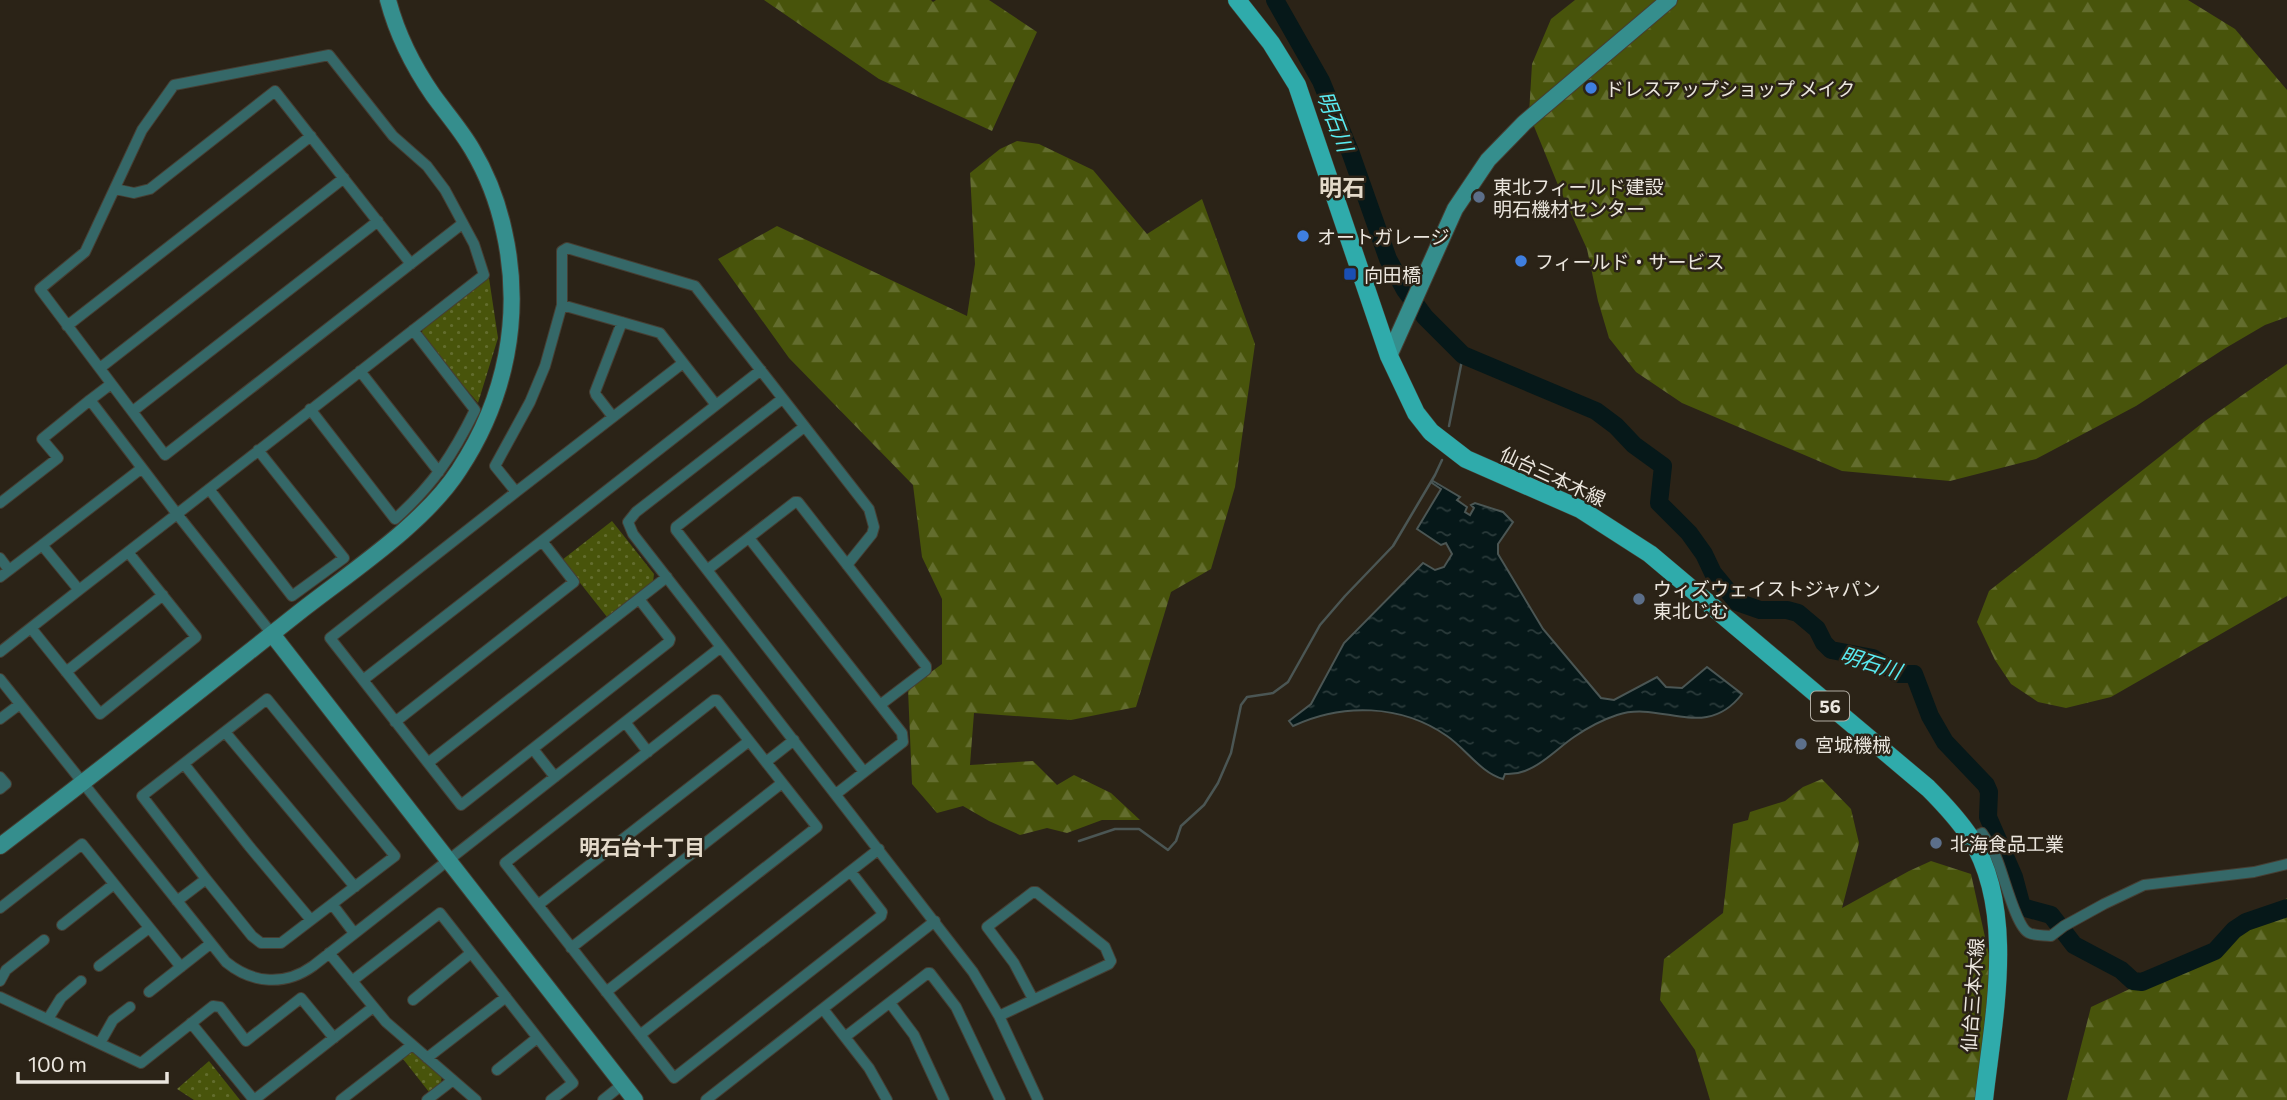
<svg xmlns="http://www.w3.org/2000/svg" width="2287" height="1100" viewBox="0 0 2287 1100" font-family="Commissioner,'Noto Sans JP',sans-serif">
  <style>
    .forest { fill: url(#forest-firs) }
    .park { fill: url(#park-dots) }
    .water { fill: url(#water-ripples); stroke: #4b5654; stroke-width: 2 }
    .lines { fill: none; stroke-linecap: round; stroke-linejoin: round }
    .stream { stroke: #4b5654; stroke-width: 2.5 }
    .river { stroke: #061819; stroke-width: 18 }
    .street-casing { stroke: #463e33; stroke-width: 12 }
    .secondary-casing { stroke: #463e33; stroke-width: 18 }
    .primary-casing { stroke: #463e33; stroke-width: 19 }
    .street { stroke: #356868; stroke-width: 10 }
    .secondary { stroke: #358e8d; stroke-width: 16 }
    .primary { stroke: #2fabab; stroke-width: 18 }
    .shop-dot { fill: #3f7fe0; stroke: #2b2317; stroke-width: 2.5 }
    .service-dot { fill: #5c6f8a; stroke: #2b2317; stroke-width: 2.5 }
    .transit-dot { fill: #1a4fb4; stroke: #2b2317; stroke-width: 2.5 }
    .labels { text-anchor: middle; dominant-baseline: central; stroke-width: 5; stroke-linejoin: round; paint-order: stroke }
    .shield { fill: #2b2317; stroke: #b1aca2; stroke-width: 2 }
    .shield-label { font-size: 18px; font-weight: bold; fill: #ebe6de }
    .poi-label { font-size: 19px; fill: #ebe6de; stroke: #2b2317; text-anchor: start }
    .street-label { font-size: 19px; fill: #ebe6de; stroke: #2b2317 }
    .water-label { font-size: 21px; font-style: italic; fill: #5aebf1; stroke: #2b2317 }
    .neighbourhood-label { font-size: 21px; font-weight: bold; fill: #e4daca; stroke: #2b2317 }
    .quarter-label { font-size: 23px; font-weight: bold; fill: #e4daca; stroke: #2b2317 }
  </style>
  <defs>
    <pattern id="forest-firs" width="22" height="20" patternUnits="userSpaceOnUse" patternTransform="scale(1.75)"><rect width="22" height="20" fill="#48540b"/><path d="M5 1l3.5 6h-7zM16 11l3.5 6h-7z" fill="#636d2e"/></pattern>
    <pattern id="park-dots" width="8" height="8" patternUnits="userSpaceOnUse" patternTransform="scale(1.75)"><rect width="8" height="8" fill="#48540b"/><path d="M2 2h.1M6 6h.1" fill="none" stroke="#636d2e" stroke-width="1.8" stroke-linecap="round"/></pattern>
    <pattern id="water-ripples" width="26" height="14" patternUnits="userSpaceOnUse" patternTransform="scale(1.75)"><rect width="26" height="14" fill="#061819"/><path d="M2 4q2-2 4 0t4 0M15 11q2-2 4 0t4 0" fill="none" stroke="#2a3a3a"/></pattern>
  </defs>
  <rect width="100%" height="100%" fill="#2b2317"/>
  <path class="forest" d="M 764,0 L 931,0 L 933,2 L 936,0 L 989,0 L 1037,32 L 992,131 L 879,79 Z
    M 1575,0 L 2188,0 L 2235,29 L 2287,90 L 2287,317 L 2265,325 L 2224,349 L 2136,406 L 2036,459 L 1950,481 L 1842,471 L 1682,403 L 1636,372 L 1609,338 L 1598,301 L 1587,249 L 1558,185 L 1529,114 L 1532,64 L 1551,19 Z
    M 1017,141 L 1039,144 L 1093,170 L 1147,234 L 1202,199 L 1255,344 L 1235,487 L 1211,569 L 1171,592 L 1136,707 L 1071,720 L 974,713 L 970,765 L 1033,761 L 1057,785 L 1074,775 L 1111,793 L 1140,820 L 1102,820 L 1067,833 L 1047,828 L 1020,835 L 989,821 L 963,806 L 937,813 L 912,784 L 908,689 L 942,664 L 942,599 L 922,557 L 913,485 L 789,358 L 718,259 L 777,226 L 967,316 L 975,264 L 970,173 L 1000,149 Z
    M 2287,364 L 2287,596 L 2111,697 L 2066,708 L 2038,702 L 2011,684 L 1995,660 L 1977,622 L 1989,591 L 2205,421 Z
    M 1822,779 L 1851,809 L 1859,843 L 1842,908 L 1909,871 L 1931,861 L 1971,874 L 1991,964 L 1976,1100 L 1710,1100 L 1695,1050 L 1660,1000 L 1664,959 L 1723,913 L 1733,824 L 1748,820 L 1750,812 L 1785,801 L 1803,787 Z
    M 2287,898 L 2287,1100 L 2067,1100 L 2091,1007 L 2134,987 L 2215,955 Z"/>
  <path class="park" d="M 489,278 L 498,338 L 478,403 L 421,336 L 423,328 Z
    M 612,521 L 654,574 L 653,582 L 607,617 L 562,560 Z
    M 410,1053 L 414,1053 L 442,1075 L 441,1083 L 429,1092 L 403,1059 Z
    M 209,1061 L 240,1100 L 194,1100 L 177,1089 Z"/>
  <path class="water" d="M 1433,481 L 1460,497 L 1457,500 L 1467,507 L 1465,512 L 1470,515 L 1474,508 L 1471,505 L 1475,503 L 1503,512 L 1513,522 L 1498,544 L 1498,554 L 1543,629 L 1601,698 L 1614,700 L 1657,677 L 1666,687 L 1682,688 L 1707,667 L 1742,694 C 1705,742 1662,700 1617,715 C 1602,720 1587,728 1574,737 C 1552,752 1533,776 1505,774 L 1503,779 C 1481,773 1466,749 1447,736 C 1401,704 1342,703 1293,726 L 1289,721 L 1311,704 L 1344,643 L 1423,563 L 1435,570 L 1444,567 L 1452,554 L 1446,543 L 1441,545 L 1417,529 L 1441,489 L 1432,483 Z"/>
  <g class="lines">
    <path class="stream" d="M 1449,426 L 1463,355
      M 1079,841 L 1115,829 L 1139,829 L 1168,850 L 1176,841 L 1181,826 L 1204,805 L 1218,783 L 1231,753 L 1241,705 L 1247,697 L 1273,693 L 1288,682 L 1320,625 L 1345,596 L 1393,546 L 1435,475 L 1442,460"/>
    <path class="river" d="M 1275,0 L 1321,81 L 1351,154 L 1388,259 L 1405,290 L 1425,317 L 1463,355 L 1596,411 L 1616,426 L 1634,445 L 1663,466 L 1659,503 L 1689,533 L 1704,554 L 1713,573 L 1737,602 L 1760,610 L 1787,610 L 1798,613 L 1817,629 L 1824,643 L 1831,650 L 1873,658 L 1898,674 L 1914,674 L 1930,716 L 1945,742 L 1986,785 L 1989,792 L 1988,817 L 2014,877 L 2022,907 L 2051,915 L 2074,945 L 2121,970 L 2133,981 L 2142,982 L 2215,951 L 2234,930 L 2246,922 L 2287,908"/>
    <defs>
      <path id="street" d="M 115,189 L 134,193 L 150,189 L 275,91 L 411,264
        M 562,305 L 660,333 L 716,405
        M 67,326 L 311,136
        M 100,368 L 344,178
        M 360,371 L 439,472
        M 90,400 L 111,384
        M 310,409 L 395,519 C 433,485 453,455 475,410 L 413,330
        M 133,411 L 378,221
        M 613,417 L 596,395 L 595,392 L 622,322
        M 804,427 L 676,527 L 676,530 L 864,772
        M 209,489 L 292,596 L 344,558 L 258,450
        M 516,492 L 683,363
        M 0,503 L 58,458 L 42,439 L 90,400 L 142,468 L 42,545
        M 749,538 L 880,705
        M 542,541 L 761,370
        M 0,558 L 9,570
        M 707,570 L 795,502 L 798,502 L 926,666 L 926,670 L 880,705 L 902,733 L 903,742 L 836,794
        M 0,577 L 42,545 L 79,590 L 0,652
        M 79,590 L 177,514 L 142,468
        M 639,599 L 670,639 L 669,642 L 461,805 L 330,638 L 516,492 L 495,466 L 530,402 L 545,366 L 562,305 L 562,251 L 567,248 L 695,286 L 869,509 L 874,527 L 872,534 L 847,565
        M 31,628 L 100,714 L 196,637 L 128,552
        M 272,634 L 177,514 L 484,275 L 474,244 L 445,190 L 427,166 L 393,136 L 329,55 L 174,85 L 142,130 L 85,252 L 40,289 L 165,455 L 462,224
        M 721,647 L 973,972 L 999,1016 L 1038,1100
        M 66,672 L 163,595
        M 0,679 L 226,962 C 253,984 285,986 313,966 L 721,647 L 633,534 L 628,522 L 636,512 L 782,399
        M 363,680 L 542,541 L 574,582 L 395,722
        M 0,719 L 20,704
        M 625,722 L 648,752
        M 225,732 L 355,887
        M 533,749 L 555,777
        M 766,762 L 794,740
        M 428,763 L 667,577
        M 184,764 L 249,846 L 311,920
        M 0,777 L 6,784 L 0,789
        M 1970,838 L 1982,833 C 1987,841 1993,849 1996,857 C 2003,872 2016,928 2029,933 C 2035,936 2044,935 2051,936 L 2064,926 L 2104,904 L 2144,885 L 2254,872 L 2287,864
        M 177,901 L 206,879 L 142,796 L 267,699 L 395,856 L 281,943 L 261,943 L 252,936 L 206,879
        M 332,904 L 354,933
        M 538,905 L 749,741
        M 0,908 L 82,844 L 181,967
        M 62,925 L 114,884
        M 571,948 L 782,783
        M 329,953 L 386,1022 L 476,1100
        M 99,966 L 149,928
        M 0,981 L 6,970 L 44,940
        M 352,981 L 440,913 L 573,1083 L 551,1100
        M 149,992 L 210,944
        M 606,992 L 817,827 L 717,700 L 714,700 L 505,863 L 674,1078 L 881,916 L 882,912 L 851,872
        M 0,997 L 141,1063 L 213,1006 L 220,1007 L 246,1041 L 301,998 L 334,1038
        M 413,1000 L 471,953
        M 890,1003 L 914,1035 L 944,1100
        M 823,1009 L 869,1068 L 887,1100
        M 999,1016 L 1109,964 L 1111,961 L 1105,947 L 1036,892 L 1033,892 L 987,927 L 1014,963 L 1033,999
        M 48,1019 L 61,998 L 81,981
        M 191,1023 L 254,1100
        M 640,1035 L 879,849
        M 845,1037 L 928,973 L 930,973 L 956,1007 L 1000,1100
        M 100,1043 L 113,1020 L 130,1007
        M 427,1058 L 506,997
        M 497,1070 L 537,1038
        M 254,1100 L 372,1008
        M 341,1100 L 412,1045
        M 427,1100 L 453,1080
        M 603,1100 L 623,1084
        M 706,1100 L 935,921"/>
      <path id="secondary" d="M 1389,356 L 1455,209 L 1488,160 L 1524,123 L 1669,0
        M 272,634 L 635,1100
        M 0,846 C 102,769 202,689 302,610 C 352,571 425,523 459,470 C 506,399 523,315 504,231 C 498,203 487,174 472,149 C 461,130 446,113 433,95 C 413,66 397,34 388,0"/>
      <path id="primary" d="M 1237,0 L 1271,43 L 1297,85 L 1389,356 L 1416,413 L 1431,432 L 1466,459 L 1580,509 L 1650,554 L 1928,788 C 1943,803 1958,819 1970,837 C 2017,911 1993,1019 1984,1100"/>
    </defs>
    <use href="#street" class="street-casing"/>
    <use href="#secondary" class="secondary-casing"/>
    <use href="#primary" class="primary-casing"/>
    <use href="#street" class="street"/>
    <use href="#secondary" class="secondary"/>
    <use href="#primary" class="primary"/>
  </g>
  <g class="shop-dot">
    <circle cx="1591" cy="88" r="7"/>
    <circle cx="1303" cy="236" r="7"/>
    <circle cx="1521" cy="261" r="7"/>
  </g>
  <g class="service-dot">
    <circle cx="1479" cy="197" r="7"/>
    <circle cx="1639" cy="599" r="7"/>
    <circle cx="1801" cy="744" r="7"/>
    <circle cx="1936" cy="843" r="7"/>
  </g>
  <rect class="transit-dot" x="1343" y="267" width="14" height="14" rx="3.5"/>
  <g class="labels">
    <rect class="shield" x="1811" y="691.5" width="38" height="29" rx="5"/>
    <g class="shield-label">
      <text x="1830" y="706">56</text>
    </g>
    <g class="poi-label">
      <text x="1605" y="88">ドレスアップショップ メイク</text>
      <text x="1493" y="186">東北フィールド建設<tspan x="1493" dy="22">明石機材センター</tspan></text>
      <text x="1317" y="236">オートガレージ</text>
      <text x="1535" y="261">フィールド・サービス</text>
      <text x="1364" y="274">向田橋</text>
      <text x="1653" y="588">ウィズウェイストジャパン<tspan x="1653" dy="22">東北じむ</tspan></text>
      <text x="1815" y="744">宮城機械</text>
      <text x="1950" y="843">北海食品工業</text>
    </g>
    <g class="street-label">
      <text transform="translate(1553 476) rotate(25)">仙台三本木線</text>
      <text transform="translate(1972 995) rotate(-86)">仙台三本木線</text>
    </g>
    <g class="water-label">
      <text transform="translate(1336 121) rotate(69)">明石川</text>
      <text transform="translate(1871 662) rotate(17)">明石川</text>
    </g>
    <g class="neighbourhood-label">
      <text x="642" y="846">明石台十丁目</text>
    </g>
    <g class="quarter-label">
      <text x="1342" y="187">明石</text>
    </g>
  </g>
  <path d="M18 1072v10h149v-10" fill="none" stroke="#ebe6de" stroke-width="3.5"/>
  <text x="28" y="1072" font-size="21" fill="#ebe6de" stroke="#2b2317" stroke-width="5" paint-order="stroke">100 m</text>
</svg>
